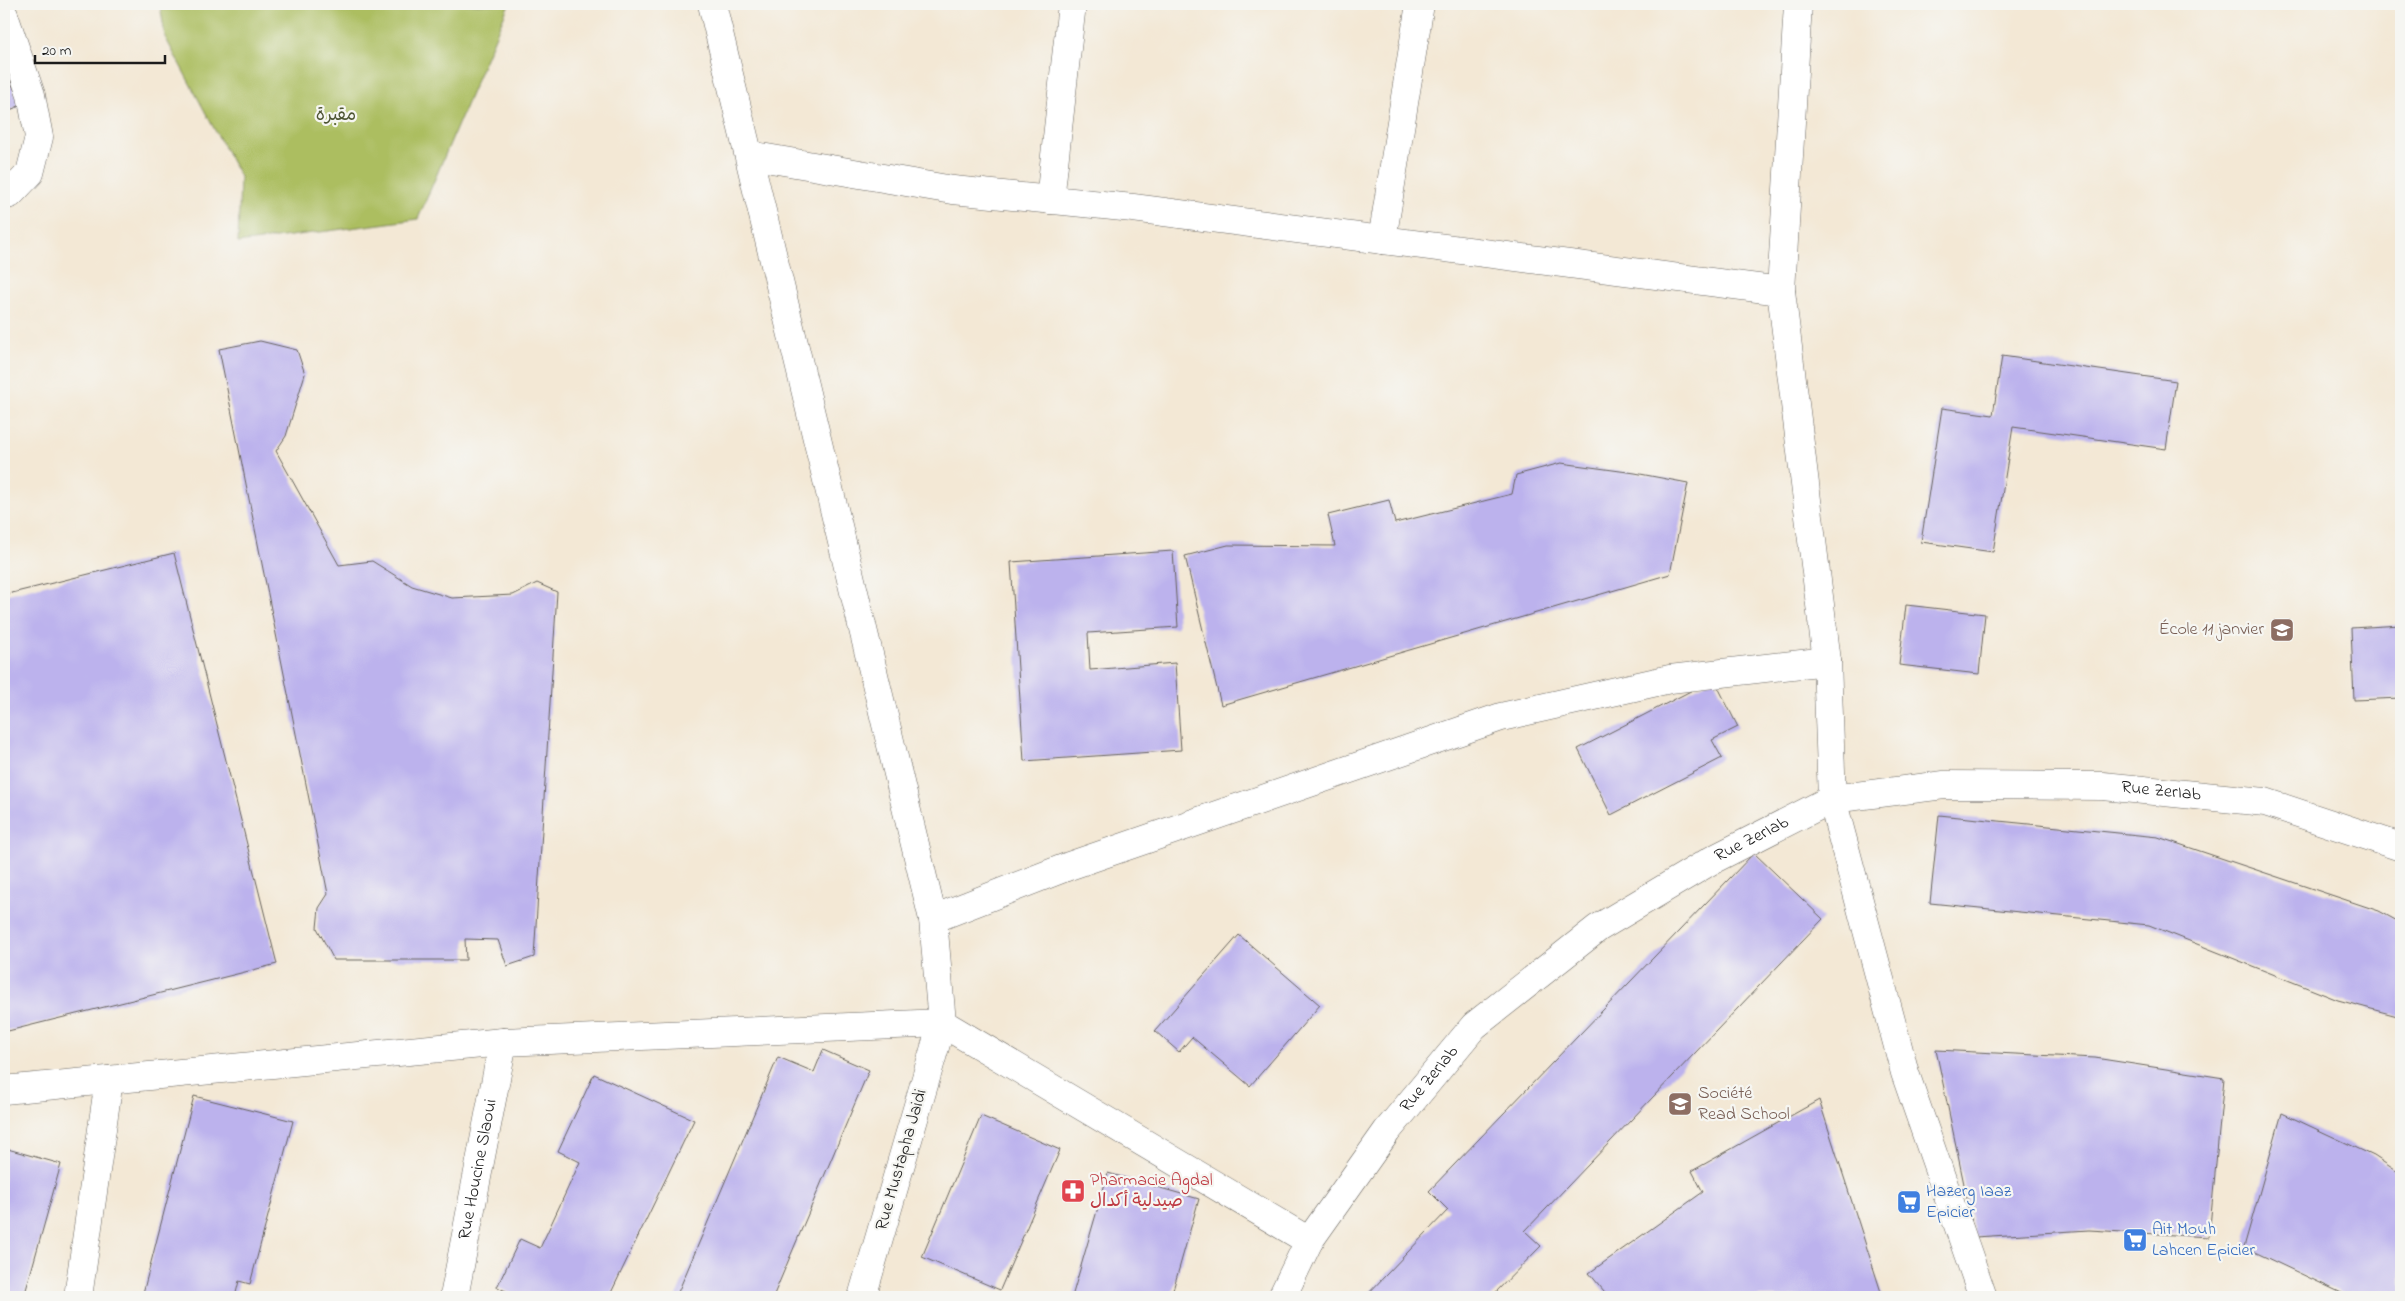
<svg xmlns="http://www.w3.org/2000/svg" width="2405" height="1301" viewBox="0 0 2405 1301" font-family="'Indie Flower','Playpen Sans Arabic',sans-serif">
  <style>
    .green { fill: #acbe61; stroke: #646d3e }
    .building { fill: #bcb2ed }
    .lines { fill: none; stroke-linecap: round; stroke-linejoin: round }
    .minor-casing { stroke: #67635d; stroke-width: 29 }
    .minor { stroke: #fff; stroke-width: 28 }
    .labels { text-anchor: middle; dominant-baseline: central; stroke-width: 4.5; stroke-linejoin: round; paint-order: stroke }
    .park-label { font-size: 18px; fill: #4e5534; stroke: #f6f6f2 }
    .education-label { font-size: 18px; fill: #785e54; stroke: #f6f6f2; text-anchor: end }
    .street-label { font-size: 18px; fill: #1c1c1c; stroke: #f6f6f2 }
    .health-label { font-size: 18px; fill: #be3a42; stroke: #f6f6f2; text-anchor: start }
    .shop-label { font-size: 18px; fill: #366cbe; stroke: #f6f6f2; text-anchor: start }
  </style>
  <rect width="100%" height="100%" fill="#f6f6f2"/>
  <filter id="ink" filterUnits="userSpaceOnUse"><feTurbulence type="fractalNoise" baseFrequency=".02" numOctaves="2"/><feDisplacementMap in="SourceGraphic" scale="10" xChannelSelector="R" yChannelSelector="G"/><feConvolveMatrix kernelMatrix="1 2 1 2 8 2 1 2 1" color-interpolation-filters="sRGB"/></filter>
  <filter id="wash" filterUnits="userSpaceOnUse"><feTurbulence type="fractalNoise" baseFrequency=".0096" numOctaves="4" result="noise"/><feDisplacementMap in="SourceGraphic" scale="20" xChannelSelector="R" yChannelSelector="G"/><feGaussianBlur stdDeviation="1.12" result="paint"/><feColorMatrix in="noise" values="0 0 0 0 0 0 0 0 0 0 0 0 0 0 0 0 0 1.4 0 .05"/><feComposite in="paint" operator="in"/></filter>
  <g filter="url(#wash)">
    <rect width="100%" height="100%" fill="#f3e8d5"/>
    <path class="green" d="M 160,4 L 509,4 L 418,219 L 238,243 L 240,177 L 165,37 Z"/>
    <g id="blocks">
      <path class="building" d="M 4,66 L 21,105 L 4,113 Z
        M 260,341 L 297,350 L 305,374 L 286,436 L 276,451 L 339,565 L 372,561 L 412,586 L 452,598 L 513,595 L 537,583 L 557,592 L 534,957 L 507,966 L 498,940 L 465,939 L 466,960 L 334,960 L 317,928 L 319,908 L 328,894 L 219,349 Z
        M 2002,356 L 2176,381 L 2166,449 L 2013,427 L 1993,552 L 1921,542 L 1942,408 L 1993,415 Z
        M 1561,463 L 1635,473 L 1688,483 L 1670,574 L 1221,705 L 1185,556 L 1228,545 L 1335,546 L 1328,515 L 1389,500 L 1395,523 L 1512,494 L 1516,475 Z
        M 1173,551 L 1178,627 L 1088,633 L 1090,670 L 1175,663 L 1181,750 L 1024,761 L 1011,562 Z
        M 174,553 L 277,964 L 4,1032 L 4,595 Z
        M 1906,605 L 1985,614 L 1979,674 L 1899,665 Z
        M 2401,625 L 2401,698 L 2354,700 L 2351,628 Z
        M 1714,679 L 1738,727 L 1712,740 L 1722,758 L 1611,815 L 1578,749 Z
        M 1939,815 L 2158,837 L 2379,911 L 2401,923 L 2401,1017 L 2338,1000 L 2149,925 L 1930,903 Z
        M 1754,853 L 1823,919 L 1525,1231 L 1541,1246 L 1491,1297 L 1365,1297 L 1448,1210 L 1429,1191 Z
        M 1239,935 L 1320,1005 L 1250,1086 L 1192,1037 L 1179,1052 L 1155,1031 Z
        M 823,1050 L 869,1070 L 773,1297 L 676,1297 L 778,1057 L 814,1072 Z
        M 1936,1050 L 2095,1058 L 2224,1078 L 2209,1237 L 2089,1230 L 1975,1237 Z
        M 594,1074 L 694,1120 L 609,1297 L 519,1297 L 497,1287 L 520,1239 L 540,1248 L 580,1162 L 558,1151 Z
        M 194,1096 L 293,1121 L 250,1284 L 239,1281 L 235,1297 L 142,1297 Z
        M 1819,1100 L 1882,1295 L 1878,1297 L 1609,1297 L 1589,1273 L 1703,1192 L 1692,1171 Z
        M 2282,1113 L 2374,1156 L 2401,1174 L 2401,1297 L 2350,1297 L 2244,1247 Z
        M 981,1116 L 1060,1150 L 1000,1290 L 922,1257 Z
        M 4,1148 L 61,1164 L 24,1297 L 4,1297 Z
        M 1108,1173 L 1199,1199 L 1171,1297 L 1072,1297 Z"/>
    </g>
  </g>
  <g filter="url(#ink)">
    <use href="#blocks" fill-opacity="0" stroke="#67635d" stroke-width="1"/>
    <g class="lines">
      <defs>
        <g id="minor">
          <path d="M 712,4 L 933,919 L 942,1023 L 862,1297"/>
          <path d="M 1798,4 L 1781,291 L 1827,661 L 1832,799 L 1905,1073 L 1983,1297"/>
          <path d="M 4,15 L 31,95 L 39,137 L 30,173 L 10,194 L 4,196"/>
          <path d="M 749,155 L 953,190 L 1133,208 L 1781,291"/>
          <path d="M 1050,200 L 1072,4"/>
          <path d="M 1382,240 L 1420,4"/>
          <path d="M 933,919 L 1069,866 L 1501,717 L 1670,679 L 1827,661"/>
          <path d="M 4,1090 L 503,1042 L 942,1023 L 1309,1241"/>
          <path d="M 78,1297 L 109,1080"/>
          <path id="s1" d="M 454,1297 L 503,1042"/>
          <path id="s2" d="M 1282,1297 L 1309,1241 L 1387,1131 L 1474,1026 L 1598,928 L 1712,860 L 1832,799 L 1944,785 L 2103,786 L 2265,802 L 2401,847"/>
        </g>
      </defs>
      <use href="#minor" class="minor-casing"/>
      <use href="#minor" class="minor"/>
    </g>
  </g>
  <defs>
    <symbol id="school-square" viewBox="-11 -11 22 22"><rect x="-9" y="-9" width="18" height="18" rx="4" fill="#8d6e63" stroke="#f6f6f2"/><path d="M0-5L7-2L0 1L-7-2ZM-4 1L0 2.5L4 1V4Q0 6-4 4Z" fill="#fff"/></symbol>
    <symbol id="pharmacy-square" viewBox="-11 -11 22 22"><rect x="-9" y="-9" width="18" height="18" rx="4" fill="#e0444e" stroke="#f6f6f2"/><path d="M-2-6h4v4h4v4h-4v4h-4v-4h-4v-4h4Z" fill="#fff"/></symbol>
    <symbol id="supermarket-square" viewBox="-11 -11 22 22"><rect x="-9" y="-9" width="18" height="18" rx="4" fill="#3f7fe0" stroke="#f6f6f2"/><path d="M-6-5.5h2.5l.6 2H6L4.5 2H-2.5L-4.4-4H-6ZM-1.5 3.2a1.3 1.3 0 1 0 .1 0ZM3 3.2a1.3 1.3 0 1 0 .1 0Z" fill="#fff"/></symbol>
  </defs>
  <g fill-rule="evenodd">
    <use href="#school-square" x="2268" y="616" width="28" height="28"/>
    <use href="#school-square" x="1666" y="1090" width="28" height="28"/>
    <use href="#pharmacy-square" x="1059" y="1177" width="28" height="28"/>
    <use href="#supermarket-square" x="1895" y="1188" width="28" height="28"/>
    <use href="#supermarket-square" x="2121" y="1226" width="28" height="28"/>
  </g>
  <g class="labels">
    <g class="park-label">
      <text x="336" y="116">مقبرة</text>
    </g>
    <g class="education-label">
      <text x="2264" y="630">École 11 janvier</text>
      <text x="1698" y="1094" text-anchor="start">Société<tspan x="1698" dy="21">Read School</tspan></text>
    </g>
    <g class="street-label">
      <text stroke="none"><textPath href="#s2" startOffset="1089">Rue ZerIab</textPath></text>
      <text stroke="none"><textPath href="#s2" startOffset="669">Rue ZerIab</textPath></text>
      <text stroke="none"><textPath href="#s2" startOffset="264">Rue ZerIab</textPath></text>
      <text transform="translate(902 1160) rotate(-74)">Rue Mustapha Jaidi</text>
      <text stroke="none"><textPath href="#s1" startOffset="130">Rue Houcine Slaoui</textPath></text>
    </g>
    <g class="health-label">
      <text x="1090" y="1181">Pharmacie Agdal<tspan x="1090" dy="21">صيدلية أكدال</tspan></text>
    </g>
    <g class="shop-label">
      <text x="1926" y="1192">Hazerg Iaaz<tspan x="1926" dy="21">Epicier</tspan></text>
      <text x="2152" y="1230">Ait Mouh<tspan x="2152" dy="21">Lahcen Epicier</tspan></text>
    </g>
  </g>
  <rect width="2405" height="1301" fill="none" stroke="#f6f6f2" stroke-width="20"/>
  <path d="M35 55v8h130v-8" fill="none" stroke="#1c1c1c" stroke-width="2.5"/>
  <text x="42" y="55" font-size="15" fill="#1c1c1c" stroke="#f6f6f2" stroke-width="4" paint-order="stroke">20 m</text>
</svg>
